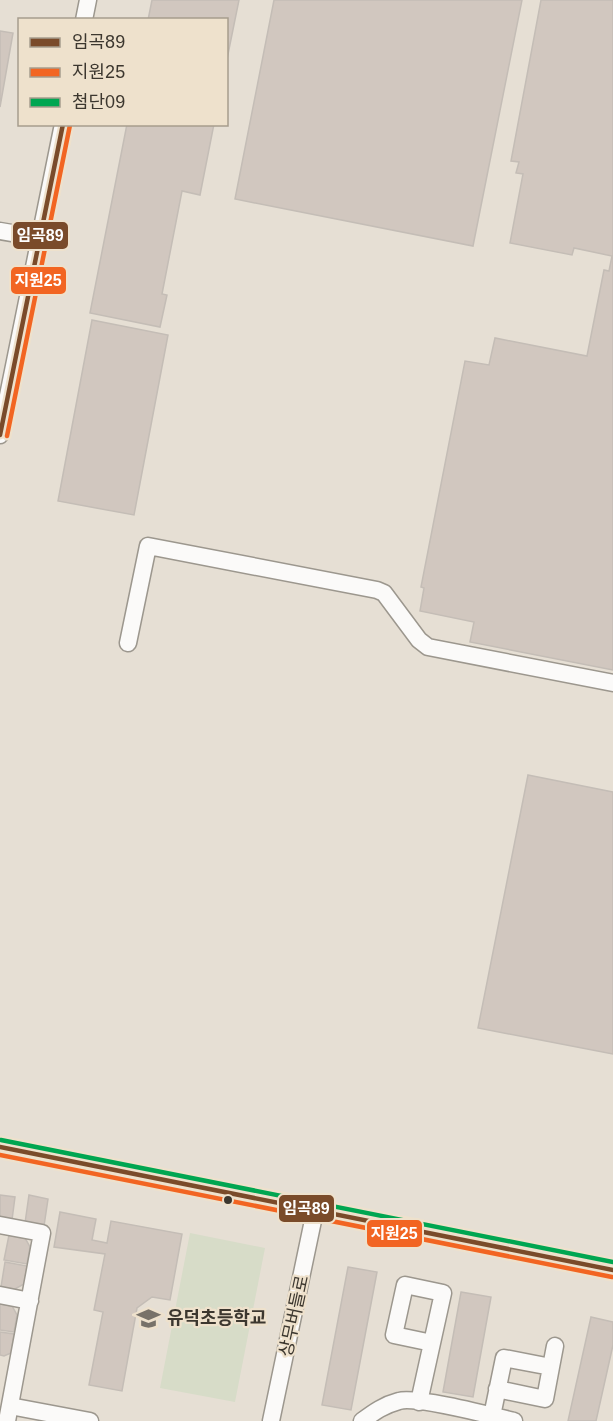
<svg xmlns="http://www.w3.org/2000/svg" width="613" height="1421" viewBox="0 0 613 1421" font-family="Helvetica,'Noto Sans KR',sans-serif">
  <style>
    .green { fill: #d7dcc8 }
    .building { fill: #d1c7bf; stroke: #c4bdb6; stroke-width: 1.5 }
    .lines { fill: none; stroke-linecap: round; stroke-linejoin: round }
    .minor-casing { stroke: #9c978e; stroke-width: 19 }
    .minor { stroke: #fbfaf9; stroke-width: 16 }
    .bus-1-casing { stroke: #eee1cc; stroke-width: 9 }
    .bus-2-casing { stroke: #eee1cc; stroke-width: 9 }
    .bus-3-casing { stroke: #eee1cc; stroke-width: 9 }
    .bus-1 { stroke: #7a4b2a; stroke-width: 4.5 }
    .bus-2 { stroke: #f26522; stroke-width: 4.5 }
    .bus-3 { stroke: #00a651; stroke-width: 4.5 }
    .bus-dot { fill: #3c372f; stroke: #eee1cc; stroke-width: 2 }
    .labels { text-anchor: middle; dominant-baseline: central; stroke-width: 4.5; stroke-linejoin: round; paint-order: stroke }
    .street-label { font-size: 18px; fill: #3c372f; stroke: #eee1cc }
    .poi-label { font-size: 18px; font-weight: bold; fill: #3c372f; stroke: #eee1cc; text-anchor: start }
    .line-badge { stroke: #eee1cc; stroke-width: 2 }
    .badge-label { font-size: 16px; text-anchor: middle; font-weight: bold; fill: #fff }
  </style>
  <rect width="100%" height="100%" fill="#e6dfd4"/>
  <path class="green" d="M 190,1233 L 265,1248 L 235,1402 L 160,1388 Z"/>
  <path class="building" d="M 152,0 L 239,0 L 226,64 L 226,20 L 148,20 Z
    M 274,0 L 522,0 L 473,246 L 235,199 Z
    M 541,0 L 613,0 L 613,670 L 470,642 L 474,622 L 420,611 L 424,588 L 421,587 L 465,361 L 489,365 L 495,338 L 587,356 L 604,270 L 609,271 L 612,256 L 574,248 L 572,255 L 510,243 L 523,174 L 516,173 L 519,162 L 511,161 Z
    M 0,31 L 13,33 L 0,107 Z
    M 127,124 L 214,124 L 200,195 L 182,191 L 162,294 L 167,295 L 160,327 L 90,313 Z
    M 92,320 L 168,335 L 134,515 L 58,501 Z
    M 528,775 L 613,792 L 613,1054 L 478,1028 Z
    M 0,1195 L 15,1197 L 12,1220 L 0,1218 Z
    M 29,1195 L 48,1199 L 44,1226 L 25,1223 Z
    M 60,1212 L 96,1219 L 92,1240 L 107,1243 L 111,1221 L 182,1234 L 170,1300 L 152,1297 L 137,1308 L 122,1391 L 89,1385 L 103,1312 L 94,1310 L 105,1254 L 54,1247 Z
    M 9,1235 L 25,1238 L 30,1247 L 27,1264 L 4,1260 Z
    M 5,1262 L 27,1266 L 24,1284 L 15,1289 L 1,1287 Z
    M 348,1267 L 377,1272 L 351,1410 L 322,1405 Z
    M 461,1292 L 491,1297 L 473,1397 L 443,1392 Z
    M 0,1304 L 12,1306 L 17,1315 L 14,1332 L 0,1330 Z
    M 591,1317 L 613,1322 L 613,1345 L 596,1421 L 568,1421 Z
    M 0,1332 L 14,1334 L 11,1353 L 4,1356 L 0,1355 Z"/>
  <g class="lines">
    <defs>
      <path id="minor" d="M 84,20 L 88,0
        M 0,231 L 41,238
        M 0,435 L 63,124
        M 128,643 L 148,546 L 377,590 L 384,593 L 419,640 L 428,647 L 613,683
        M 0,1147 L 613,1270
        M 0,1225 L 42,1233 L 7,1421
        M 0,1295 L 30,1301
        M 551,1367 L 555,1346
        M 419,1402 L 443,1293 L 405,1285 L 394,1335 L 432,1343
        M 10,1406 L 90,1421
        M 492,1416 L 504,1358 L 551,1367 L 545,1399 L 497,1389
        M 271,1421 L 315,1211
        M 362,1421 C 374,1412 384,1405 399,1401 C 416,1396 493,1416 514,1421"/>
    </defs>
    <use href="#minor" class="minor-casing"/>
    <use href="#minor" class="minor"/>
    <defs>
      <path id="bus-1" d="M 0,435 L 63,124
        M 0,1147 L 613,1270"/>
      <path id="bus-2" d="M 7,436 L 70,125
        M 0,1155 L 612,1277"/>
      <path id="bus-3" d="M 1,1140 L 613,1262"/>
    </defs>
    <use href="#bus-1" class="bus-1-casing"/>
    <use href="#bus-2" class="bus-2-casing"/>
    <use href="#bus-3" class="bus-3-casing"/>
    <use href="#bus-1" class="bus-1"/>
    <use href="#bus-2" class="bus-2"/>
    <use href="#bus-3" class="bus-3"/>
  </g>
  <defs>
    <symbol id="school-bare" viewBox="-9 -9 18 18"><path d="M0-5L7-2L0 1L-7-2ZM-4 1L0 2.5L4 1V4Q0 6-4 4Z" fill="#787269" stroke="#eee1cc" stroke-width="2.5" paint-order="stroke"/></symbol>
  </defs>
  <g fill-rule="evenodd">
    <use href="#school-bare" x="132" y="1302" width="33" height="33"/>
  </g>
  <circle class="bus-dot" cx="228" cy="1200" r="5"/>
  <g class="labels">
    <g class="street-label">
      <text transform="translate(294 1316) rotate(-78)">상무버들로</text>
    </g>
    <g class="poi-label">
      <text x="167" y="1318">유덕초등학교</text>
    </g>
  </g>
  <g class="line-badge">
    <rect x="12" y="221" width="57" height="29" rx="6" fill="#7a4b2a"/>
    <rect x="10" y="266" width="57" height="29" rx="6" fill="#f26522"/>
    <rect x="278" y="1194" width="57" height="29" rx="6" fill="#7a4b2a"/>
    <rect x="366" y="1219" width="57" height="29" rx="6" fill="#f26522"/>
  </g>
  <g class="badge-label">
    <text x="40" y="241">임곡89</text>
    <text x="38" y="286">지원25</text>
    <text x="306" y="1214">임곡89</text>
    <text x="394" y="1239">지원25</text>
  </g>
  <rect x="18" y="18" width="210" height="108" fill="#eee1cc" stroke="#a79d8d" stroke-width="1.5"/>
  <rect x="30" y="38" width="30" height="9" fill="#7a4b2a" stroke="#a79d8d" stroke-width="1.5"/>
  <text x="72" y="48" font-size="18" fill="#3c372f">임곡89</text>
  <rect x="30" y="68" width="30" height="9" fill="#f26522" stroke="#a79d8d" stroke-width="1.5"/>
  <text x="72" y="78" font-size="18" fill="#3c372f">지원25</text>
  <rect x="30" y="98" width="30" height="9" fill="#00a651" stroke="#a79d8d" stroke-width="1.5"/>
  <text x="72" y="108" font-size="18" fill="#3c372f">첨단09</text>
</svg>
